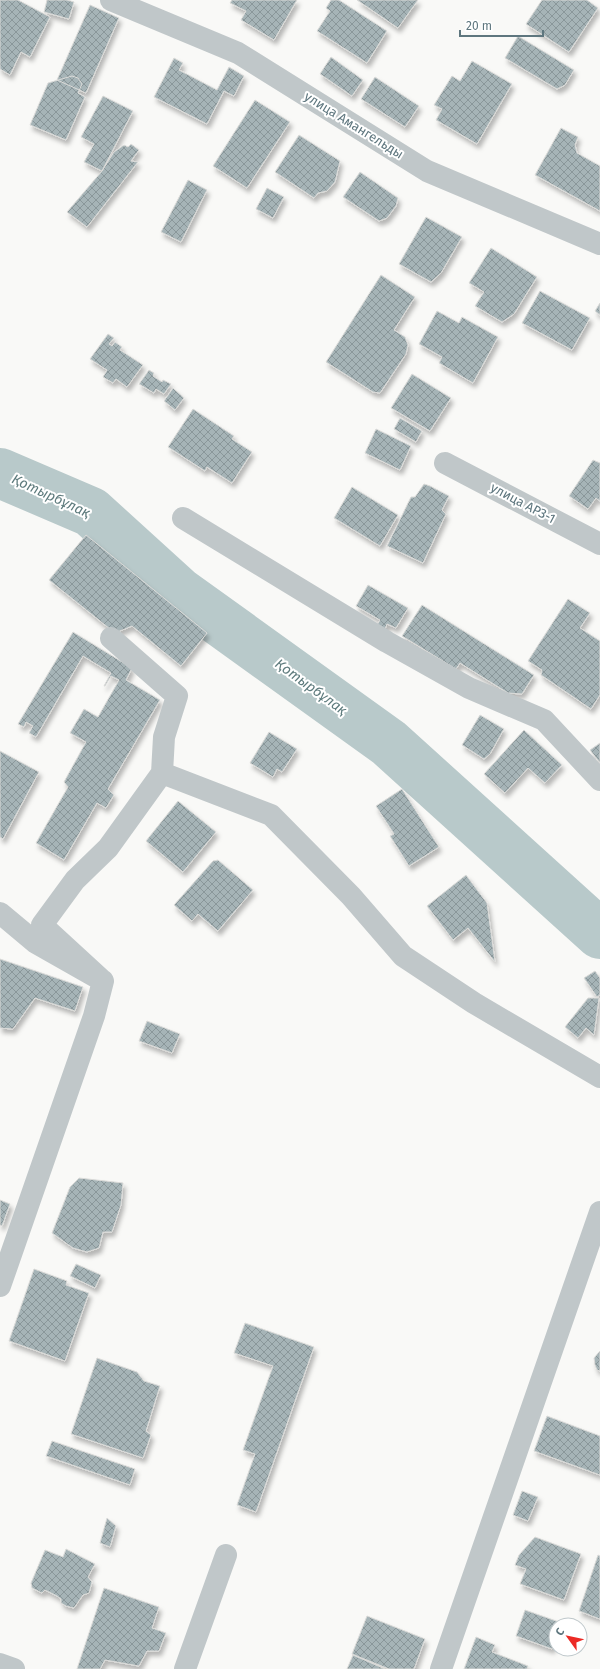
<svg xmlns="http://www.w3.org/2000/svg" width="600" height="1669" viewBox="0 0 600 1669" font-family="'Fira Sans',sans-serif">
  <style>
    .lines { fill: none; stroke-linecap: round; stroke-linejoin: round }
    .river { stroke: #b8c9ca; stroke-width: 50 }
    .building { fill: url(#building-cross-hatch); stroke: #dbdbd9; filter: url(#shadow) }
    .minor { stroke: #c0c7c9; stroke-width: 22 }
    .labels { text-anchor: middle; dominant-baseline: central; stroke-width: 4; stroke-linejoin: round; paint-order: stroke }
    .street-label { font-size: 13px; fill: #5e767e; stroke: #fff }
    .water-label { font-size: 14px; font-style: italic; fill: #5e7b7d; stroke: #fff }
  </style>
  <defs>
    <pattern id="building-cross-hatch" width="8" height="8" patternUnits="userSpaceOnUse"><rect width="8" height="8" fill="#a6b4b7"/><path d="M0 0l8 8M0 8l8-8" fill="none" stroke="#8a979a"/></pattern>
    <filter id="shadow"><feDropShadow dx="2.5" dy="4.5" stdDeviation="2" flood-color="#0004"/></filter>
  </defs>
  <rect width="100%" height="100%" fill="#f9f9f7"/>
  <g class="lines">
    <path class="river" d="M 0,473 L 91,512 L 179,592 L 389,743 L 600,934"/>
  </g>
  <path class="building" d="M 0,0 L 18,0 L 50,17 L 30,57 L 21,52 L 10,75 L 0,69 Z
    M 47,0 L 67,0 L 74,2 L 69,19 L 44,12 Z
    M 232,0 L 297,0 L 274,40 L 241,20 L 246,11 L 230,3 Z
    M 331,0 L 339,0 L 387,31 L 367,63 L 317,31 L 330,11 L 326,8 Z
    M 357,0 L 418,0 L 398,28 Z
    M 542,0 L 587,0 L 598,8 L 569,52 L 526,24 Z
    M 90,5 L 119,18 L 86,93 L 57,80 Z
    M 518,36 L 574,70 L 565,85 L 557,89 L 505,58 Z
    M 331,57 L 363,80 L 352,96 L 320,74 Z
    M 174,58 L 183,63 L 179,70 L 217,90 L 229,67 L 244,76 L 234,96 L 224,91 L 207,124 L 154,97 Z
    M 472,61 L 512,84 L 477,144 L 436,120 L 442,109 L 434,105 L 452,76 L 460,81 Z
    M 72,76 L 78,78 L 82,84 L 78,93 L 85,97 L 66,140 L 30,125 L 48,83 Z
    M 375,77 L 419,106 L 405,127 L 361,99 Z
    M 103,96 L 133,111 L 102,171 L 84,162 L 94,144 L 81,137 Z
    M 255,100 L 290,122 L 247,188 L 213,166 Z
    M 561,128 L 578,137 L 575,145 L 577,153 L 600,166 L 600,211 L 535,175 Z
    M 299,135 L 340,161 L 335,182 L 327,191 L 318,193 L 314,198 L 275,172 Z
    M 131,144 L 139,150 L 131,161 L 138,162 L 87,227 L 67,212 L 102,171 L 114,152 L 124,145 L 128,147 Z
    M 360,172 L 398,198 L 396,206 L 387,218 L 379,221 L 343,197 Z
    M 188,180 L 207,190 L 181,242 L 161,232 Z
    M 267,188 L 284,197 L 273,218 L 256,209 Z
    M 426,217 L 462,237 L 441,273 L 431,282 L 399,264 Z
    M 491,248 L 537,277 L 514,314 L 502,322 L 475,306 L 484,292 L 469,283 Z
    M 381,275 L 415,297 L 394,330 L 405,337 L 408,345 L 406,354 L 380,393 L 373,392 L 326,362 Z
    M 540,291 L 590,318 L 572,350 L 522,323 Z
    M 600,303 L 600,315 L 595,311 Z
    M 437,311 L 459,323 L 462,317 L 498,337 L 473,383 L 439,363 L 442,357 L 419,344 Z
    M 108,334 L 114,338 L 109,344 L 112,346 L 115,342 L 122,347 L 120,350 L 143,365 L 127,387 L 116,379 L 113,383 L 103,377 L 107,370 L 90,359 Z
    M 149,370 L 154,373 L 153,376 L 162,382 L 163,380 L 171,384 L 164,394 L 156,389 L 154,393 L 139,384 Z
    M 412,374 L 451,398 L 430,431 L 391,408 Z
    M 173,388 L 184,398 L 175,410 L 164,401 Z
    M 193,409 L 234,436 L 232,439 L 252,452 L 232,483 L 207,467 L 205,471 L 168,447 Z
    M 400,418 L 422,431 L 416,442 L 394,429 Z
    M 376,429 L 411,446 L 400,470 L 365,453 Z
    M 593,460 L 600,463 L 600,501 L 596,498 L 588,509 L 569,496 Z
    M 424,484 L 430,486 L 449,496 L 442,510 L 446,514 L 423,563 L 387,546 L 411,497 L 415,497 Z
    M 352,487 L 398,515 L 380,546 L 334,518 Z
    M 86,535 L 207,633 L 181,666 L 132,626 L 115,633 L 49,580 Z
    M 368,585 L 408,608 L 396,628 L 387,624 L 385,629 L 377,625 L 380,620 L 356,606 Z
    M 568,599 L 590,613 L 580,628 L 600,641 L 600,695 L 591,709 L 541,675 L 542,670 L 528,661 Z
    M 422,605 L 534,675 L 522,694 L 508,693 L 460,663 L 456,669 L 402,636 Z
    M 73,632 L 132,668 L 126,680 L 160,700 L 108,789 L 114,795 L 106,808 L 97,803 L 64,860 L 36,843 L 68,787 L 64,782 L 86,742 L 70,733 L 84,709 L 98,717 L 119,680 L 111,676 L 105,686 L 104,686 L 111,673 L 83,656 L 36,737 L 29,733 L 33,726 L 26,722 L 24,727 L 18,724 Z
    M 480,715 L 504,729 L 490,754 L 484,759 L 462,745 Z
    M 524,730 L 562,765 L 545,783 L 528,768 L 505,793 L 484,774 Z
    M 269,732 L 297,749 L 282,772 L 277,769 L 273,777 L 250,763 Z
    M 600,743 L 600,763 L 590,750 Z
    M 0,751 L 39,772 L 3,839 L 0,837 Z
    M 402,789 L 439,847 L 409,866 L 390,836 L 394,834 L 376,806 Z
    M 178,801 L 216,832 L 183,872 L 146,841 Z
    M 218,860 L 253,890 L 218,931 L 198,914 L 192,921 L 174,905 L 213,861 Z
    M 466,875 L 487,903 L 495,962 L 468,928 L 453,940 L 427,906 Z
    M 0,959 L 83,987 L 75,1011 L 35,998 L 13,1029 L 0,1028 Z
    M 595,971 L 600,978 L 600,995 L 597,997 L 584,978 Z
    M 588,998 L 599,998 L 594,1035 L 586,1028 L 578,1038 L 565,1027 Z
    M 147,1021 L 180,1034 L 172,1053 L 139,1041 Z
    M 79,1178 L 123,1183 L 121,1205 L 112,1232 L 103,1232 L 99,1248 L 87,1252 L 73,1248 L 52,1233 L 70,1187 Z
    M 0,1200 L 10,1204 L 2,1226 L 0,1225 Z
    M 76,1264 L 101,1275 L 95,1288 L 70,1276 Z
    M 34,1269 L 67,1281 L 66,1285 L 89,1293 L 65,1361 L 9,1341 Z
    M 245,1323 L 314,1347 L 256,1512 L 237,1505 L 255,1454 L 243,1450 L 273,1366 L 234,1353 Z
    M 600,1351 L 600,1371 L 597,1370 L 595,1365 L 594,1358 Z
    M 97,1358 L 137,1372 L 144,1381 L 160,1386 L 146,1431 L 151,1435 L 143,1458 L 71,1434 Z
    M 547,1416 L 600,1436 L 600,1475 L 534,1451 Z
    M 52,1441 L 135,1469 L 130,1485 L 46,1456 Z
    M 522,1491 L 538,1497 L 528,1521 L 513,1515 Z
    M 107,1518 L 116,1526 L 110,1547 L 100,1543 Z
    M 535,1537 L 581,1554 L 564,1600 L 520,1584 L 526,1569 L 515,1565 L 519,1555 Z
    M 66,1549 L 95,1564 L 88,1577 L 92,1582 L 89,1593 L 83,1595 L 74,1608 L 66,1606 L 61,1603 L 61,1599 L 57,1596 L 45,1590 L 42,1593 L 32,1588 L 31,1583 L 45,1550 L 63,1557 Z
    M 598,1555 L 600,1556 L 600,1619 L 579,1611 Z
    M 104,1588 L 159,1607 L 152,1628 L 166,1633 L 159,1651 L 147,1651 L 139,1666 L 105,1660 L 100,1669 L 77,1669 Z
    M 525,1610 L 562,1623 L 561,1625 L 556,1625 L 556,1639 L 552,1649 L 516,1636 Z
    M 367,1616 L 425,1639 L 414,1669 L 389,1669 L 352,1654 Z
    M 476,1637 L 495,1645 L 492,1652 L 528,1666 L 527,1669 L 464,1669 Z
    M 353,1655 L 385,1669 L 347,1669 Z"/>
  <g class="lines">
    <path class="minor" d="M 111,0 L 238,53 L 427,171 L 600,244
      M 445,463 L 600,544
      M 183,518 L 387,642 L 469,688 L 544,720 L 600,780
      M 111,638 L 177,696 L 164,737 L 162,773
      M 0,913 L 36,943 L 103,981 L 42,925 L 75,880 L 108,848 L 162,773 L 271,815 L 351,896 L 403,956 L 474,1003 L 600,1077
      M 0,1286 L 94,1016 L 103,981
      M 0,1664 L 14,1669
      M 185,1669 L 226,1555
      M 441,1669 L 600,1212"/>
  </g>
  <g class="labels">
    <g class="street-label">
      <text transform="translate(354 125) rotate(32)">улица Амангельды</text>
      <text transform="translate(523 503) rotate(28)">улица АРЗ-1</text>
    </g>
    <g class="water-label">
      <text transform="translate(51 496) rotate(25)">Қотырбұлақ</text>
      <text transform="translate(311 687) rotate(36)">Қотырбұлақ</text>
    </g>
  </g>
  <g transform="translate(568 1637) rotate(303)"><circle r="19" fill="#ffffff" stroke="#bfc8cb"/>
  <path d="M0-3L7 15L0 10L-7 15Z" fill="#ec2a25"/>
  <text y="-6" font-size="11" font-weight="bold" text-anchor="middle" fill="#5e767e">С</text>
  </g>
  <path d="M460 30v6h83v-6" fill="none" stroke="#5e767e" stroke-width="2"/>
  <text x="466" y="30" font-size="12" fill="#5e767e" stroke="#ffffff" stroke-width="3" paint-order="stroke">20 m</text>
</svg>
